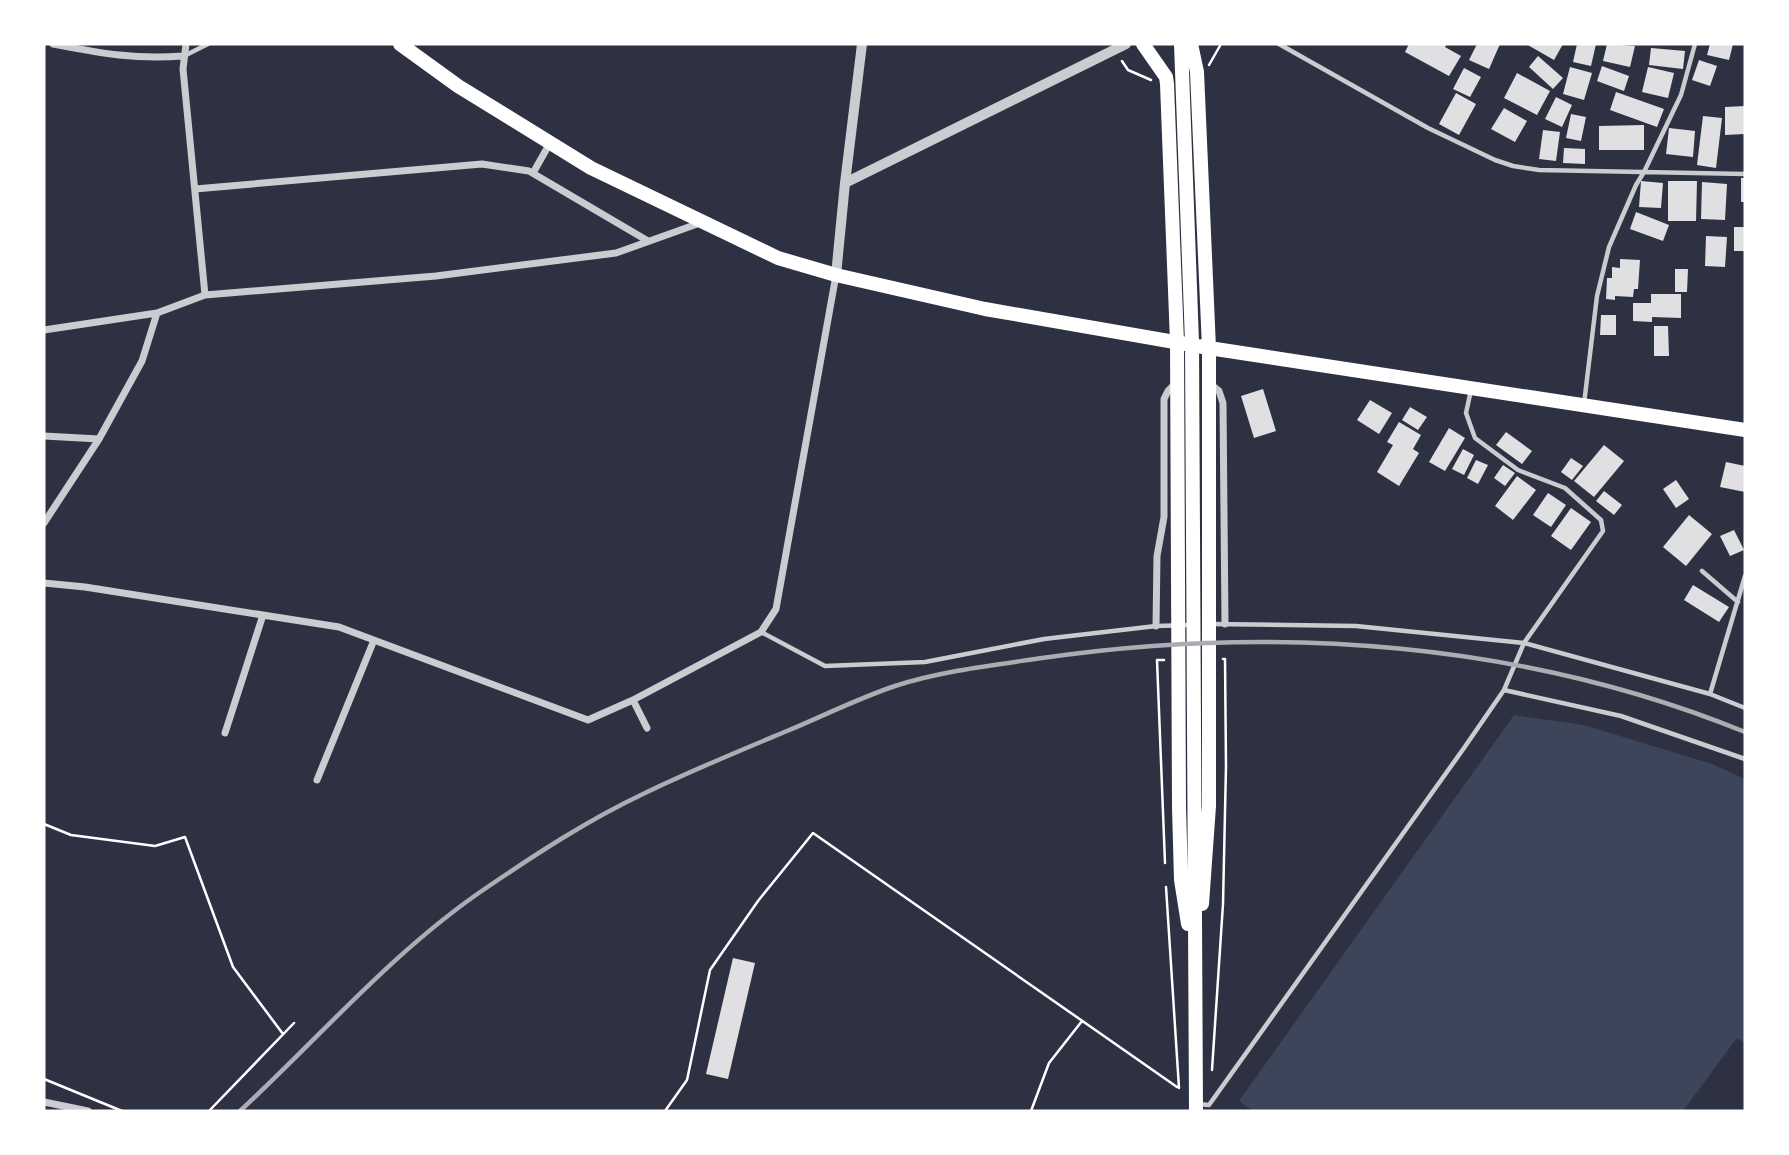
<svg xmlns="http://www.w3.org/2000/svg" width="1789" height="1155" viewBox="0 0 1789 1155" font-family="Literata,serif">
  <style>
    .green { fill: #3c4559 }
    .building { fill: #e0e0e3 }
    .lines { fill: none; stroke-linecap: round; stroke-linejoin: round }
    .path { stroke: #fff; stroke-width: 2.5 }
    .service { stroke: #caccd0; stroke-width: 4.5 }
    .minor { stroke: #caccd0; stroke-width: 7 }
    .tertiary { stroke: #caccd0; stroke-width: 10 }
    .trunk { stroke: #fff; stroke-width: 14 }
    .rail { stroke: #abadb3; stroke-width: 4.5 }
  </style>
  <rect width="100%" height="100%" fill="#2d3142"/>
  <path class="green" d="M 1514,715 L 1584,725 L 1712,764 L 1745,779 L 1745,1044 L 1737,1038 L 1683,1111 L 1253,1111 L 1239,1101 Z"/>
  <path class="building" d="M 1409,44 L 1447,44 L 1445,47 L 1461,56 L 1449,76 L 1405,52 Z
    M 1477,44 L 1500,44 L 1489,69 L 1469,60 Z
    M 1526,44 L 1563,44 L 1554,60 Z
    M 1577,44 L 1596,44 L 1591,66 L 1573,62 Z
    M 1607,44 L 1635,46 L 1630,67 L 1603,61 Z
    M 1710,44 L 1733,44 L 1729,60 L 1707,55 Z
    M 1651,48 L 1685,51 L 1683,69 L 1649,65 Z
    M 1538,56 L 1563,78 L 1553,89 L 1529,67 Z
    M 1699,60 L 1717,66 L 1710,86 L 1692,80 Z
    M 1602,66 L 1629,76 L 1624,91 L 1597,81 Z
    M 1570,67 L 1592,73 L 1584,100 L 1563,94 Z
    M 1648,67 L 1674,73 L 1668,98 L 1642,92 Z
    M 1464,68 L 1481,77 L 1470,97 L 1453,89 Z
    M 1517,73 L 1550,91 L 1537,115 L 1504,98 Z
    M 1616,92 L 1664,109 L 1657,127 L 1610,110 Z
    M 1456,93 L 1476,104 L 1459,135 L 1439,124 Z
    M 1556,97 L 1572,105 L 1562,127 L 1545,119 Z
    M 1745,106 L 1745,134 L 1725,135 L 1725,107 Z
    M 1504,108 L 1527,121 L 1515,142 L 1491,129 Z
    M 1571,114 L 1586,117 L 1581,141 L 1566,138 Z
    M 1703,116 L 1722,118 L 1716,168 L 1697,165 Z
    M 1644,125 L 1644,150 L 1599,150 L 1599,126 Z
    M 1669,128 L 1695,131 L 1693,157 L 1666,154 Z
    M 1543,130 L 1560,132 L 1556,161 L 1539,159 Z
    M 1564,148 L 1585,149 L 1585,164 L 1563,163 Z
    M 1741,178 L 1745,178 L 1745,202 L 1741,202 Z
    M 1641,181 L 1663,183 L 1661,208 L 1639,207 Z
    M 1668,181 L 1697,181 L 1696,221 L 1668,221 Z
    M 1702,182 L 1727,184 L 1725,220 L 1701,219 Z
    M 1636,212 L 1669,225 L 1663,241 L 1630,229 Z
    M 1734,227 L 1745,227 L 1745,251 L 1734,251 Z
    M 1706,236 L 1727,237 L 1725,267 L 1705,266 Z
    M 1620,259 L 1640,260 L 1638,289 L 1634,289 L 1633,297 L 1615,296 L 1615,300 L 1606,299 L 1607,278 L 1612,278 L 1612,267 L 1620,268 Z
    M 1675,269 L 1688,269 L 1687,292 L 1675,292 Z
    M 1651,294 L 1681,294 L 1681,318 L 1652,317 L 1652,322 L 1633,321 L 1633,303 L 1651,303 Z
    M 1601,315 L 1616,315 L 1616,335 L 1600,335 Z
    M 1654,326 L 1668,326 L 1669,356 L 1654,356 Z
    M 1263,389 L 1276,431 L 1254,438 L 1241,396 Z
    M 1370,400 L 1392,413 L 1379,434 L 1357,420 Z
    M 1410,407 L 1427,417 L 1418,430 L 1402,420 Z
    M 1399,422 L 1421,435 L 1413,449 L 1419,453 L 1399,486 L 1377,472 L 1393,445 L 1387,442 Z
    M 1449,428 L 1465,438 L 1445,471 L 1429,462 Z
    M 1506,432 L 1532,451 L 1522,464 L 1496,445 Z
    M 1604,445 L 1624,461 L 1594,497 L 1574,481 Z
    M 1463,449 L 1474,455 L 1464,475 L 1452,469 Z
    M 1571,458 L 1583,466 L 1572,480 L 1561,472 Z
    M 1476,460 L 1488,465 L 1478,484 L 1467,478 Z
    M 1726,462 L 1745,466 L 1745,492 L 1720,487 Z
    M 1503,465 L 1515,473 L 1505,486 L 1494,478 Z
    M 1517,476 L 1536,490 L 1513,520 L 1495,506 Z
    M 1676,480 L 1689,499 L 1676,508 L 1663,489 Z
    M 1604,491 L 1622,505 L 1614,515 L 1596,501 Z
    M 1548,493 L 1566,505 L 1551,527 L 1533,515 Z
    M 1571,508 L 1591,522 L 1571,550 L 1551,536 Z
    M 1689,515 L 1712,534 L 1686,566 L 1663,547 Z
    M 1734,530 L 1744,550 L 1730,556 L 1720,536 Z
    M 1693,585 L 1729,607 L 1719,622 L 1684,600 Z
    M 733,958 L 755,963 L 728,1079 L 706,1074 Z"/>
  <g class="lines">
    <path class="path" d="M 1122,61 L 1128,70 L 1151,80
      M 1209,65 L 1221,44
      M 1164,660 L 1157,660 L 1165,863
      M 44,824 L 71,835 L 155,846 L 185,837 L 233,967 L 283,1034
      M 1166,887 L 1179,1088
      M 1212,1070 L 1223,904 L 1226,766 L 1225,659 L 1223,659
      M 44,1079 L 122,1111
      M 209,1111 L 294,1023
      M 665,1111 L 687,1080 L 710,970 L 758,901 L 813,833 L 1177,1087
      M 1031,1111 L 1049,1063 L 1082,1021"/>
    <path class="service" d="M 1279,44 L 1428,128 L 1495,160 L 1513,166 L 1539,170 L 1745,174
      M 184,56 L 208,44
      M 1584,404 L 1597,296 L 1609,247 L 1636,185 L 1644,172 L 1681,95 L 1695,44
      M 1702,571 L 1738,602
      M 1211,624 L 1356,626 L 1524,643 L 1710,694 L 1745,708
      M 761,632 L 825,666 L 925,662 L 1044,639 L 1156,626 L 1191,625
      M 1504,690 L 1621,716 L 1745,759
      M 1710,694 L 1745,576
      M 1197,1104 L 1209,1105 L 1464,748 L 1504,690 L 1524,643 L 1603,531 L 1601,520 L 1565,488 L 1518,470 L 1475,438 L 1466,413 L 1471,390"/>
    <path class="minor" d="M 53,44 C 100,53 135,60 183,56
      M 186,44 L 183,69 L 205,295
      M 533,173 L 550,143
      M 195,189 L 482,164 L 529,171 L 648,241
      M 44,330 L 157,313
      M 1209,383 L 1219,391 L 1223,403 L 1225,624
      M 44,436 L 99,439 L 142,361 L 157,313 L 205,295 L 436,276 L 616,253 L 700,223
      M 44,523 L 99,439
      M 44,583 L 85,587 L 339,627 L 588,720 L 633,700 L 761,632 L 776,609 L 836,275
      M 1156,626 L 1157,556 L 1164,517 L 1164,399 L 1168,391 L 1176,383
      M 633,700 L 647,728
      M 225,733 L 263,615
      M 317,780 L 374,640
      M 44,1102 L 88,1111"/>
    <path class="tertiary" d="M 845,183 L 862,44
      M 836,275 L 845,183 L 1126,44"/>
    <path class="trunk" d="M 400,44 L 458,86 L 591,168 L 778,258 L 836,275 L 985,309 L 1209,348 L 1745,430
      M 1143,44 L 1166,77 L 1167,84 L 1177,342 L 1179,807 L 1181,880 L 1188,924
      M 1181,44 L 1192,342 L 1196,1111
      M 1191,44 L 1197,72 L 1209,348 L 1209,806 L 1202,904"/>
    <path class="rail" d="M 240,1111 C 321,1036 393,951 486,888 C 536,854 588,820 643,794 C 690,771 739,751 787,731 C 823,716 859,698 895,686 C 942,671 994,665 1042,658 C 1277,624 1524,642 1745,732"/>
  </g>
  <rect width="1789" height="1155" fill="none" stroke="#ffffff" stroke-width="91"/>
</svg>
